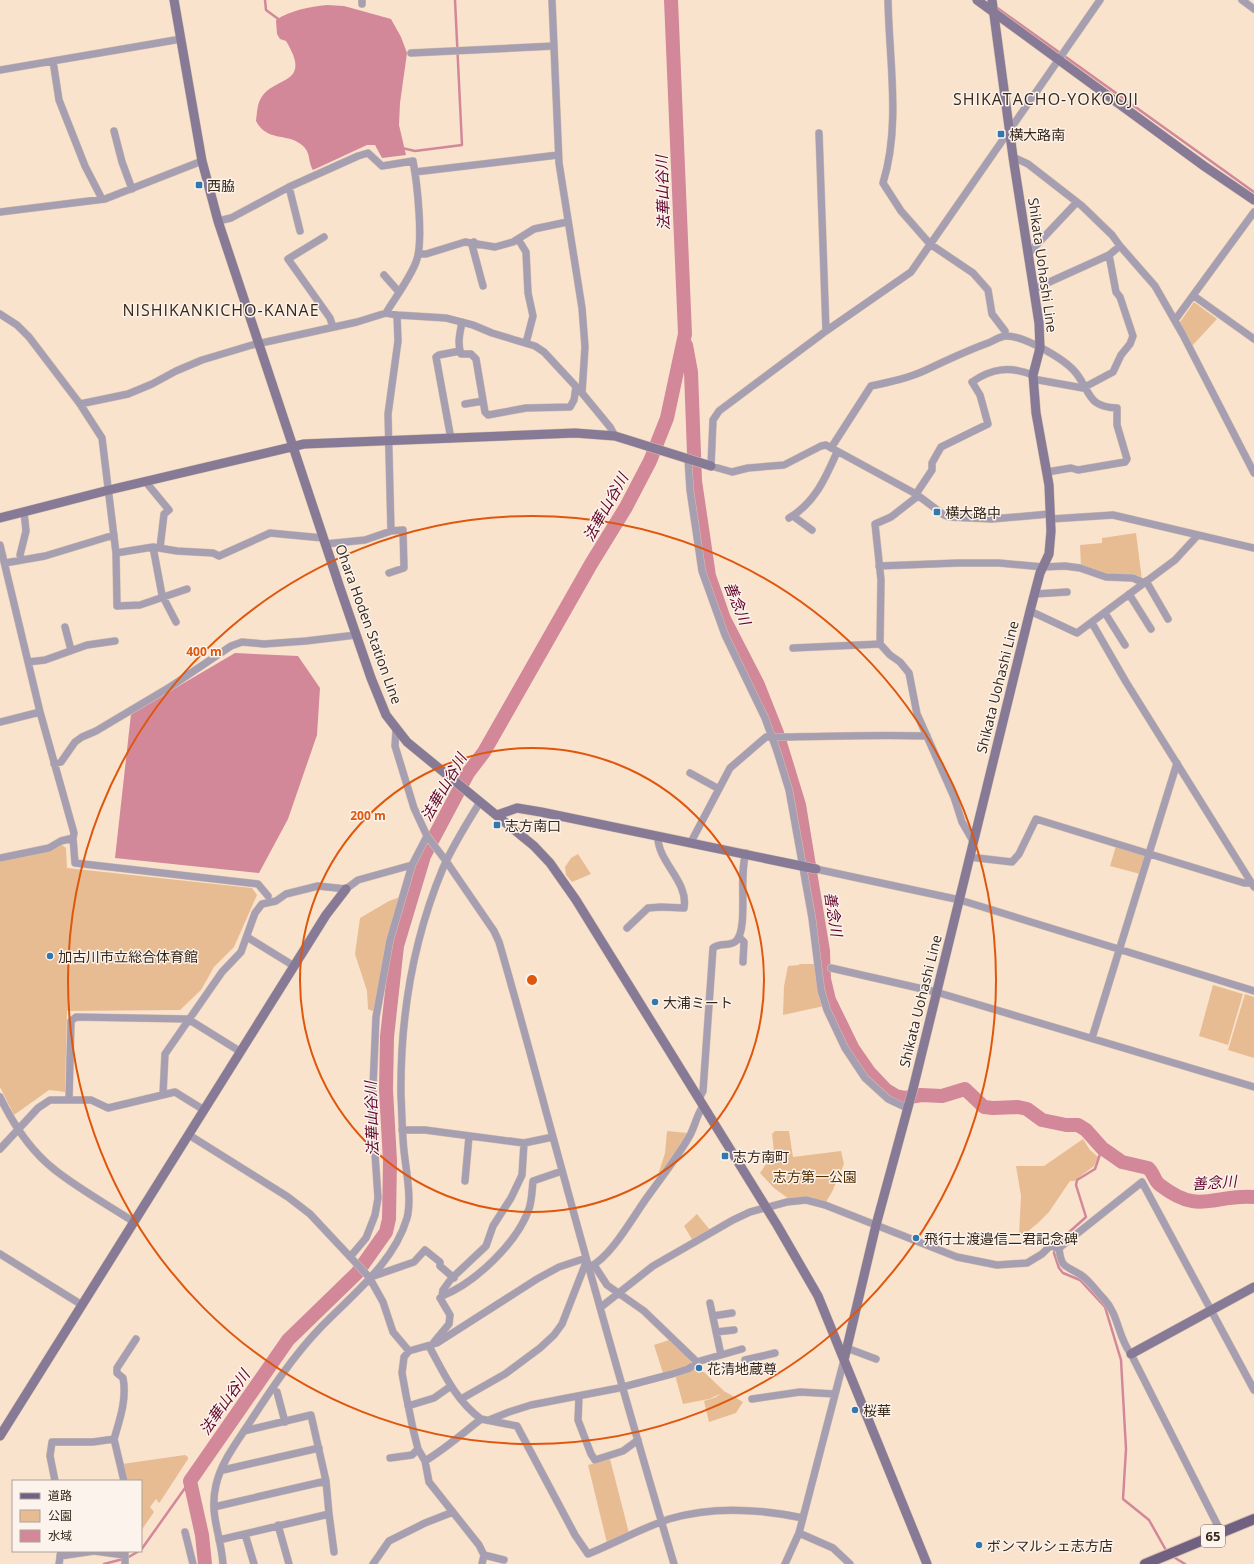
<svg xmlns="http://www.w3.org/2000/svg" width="1254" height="1564" viewBox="0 0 1254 1564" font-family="'Open Sans','Noto Sans JP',sans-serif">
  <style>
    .green { fill: #e8bc92 }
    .water { fill: #d28899 }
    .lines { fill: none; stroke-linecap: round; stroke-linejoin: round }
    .stream { stroke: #d28899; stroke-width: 2.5 }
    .river { stroke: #d28899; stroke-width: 14 }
    .street-casing { stroke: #d7c1ad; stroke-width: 8 }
    .secondary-casing { stroke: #d7c1ad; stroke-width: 10 }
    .primary-casing { stroke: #d7c1ad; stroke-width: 12 }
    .street { stroke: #a69eb1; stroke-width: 7 }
    .secondary { stroke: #867a96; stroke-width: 9 }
    .primary { stroke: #706182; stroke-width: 10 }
    .ring { fill: none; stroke: #df570d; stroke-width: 2 }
    .poi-dot { fill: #3277ad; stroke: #fbf3ec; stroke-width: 1.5 }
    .labels { text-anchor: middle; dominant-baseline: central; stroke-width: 3; stroke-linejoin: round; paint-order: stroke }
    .shield { fill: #fbf3ec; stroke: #726559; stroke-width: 1 }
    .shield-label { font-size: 13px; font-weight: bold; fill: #37281a }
    .poi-label { font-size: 14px; fill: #37281a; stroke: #fbf3ec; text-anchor: start }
    .street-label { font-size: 14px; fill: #37281a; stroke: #fbf3ec }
    .park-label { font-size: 14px; fill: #522e03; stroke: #fbf3ec }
    .water-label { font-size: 15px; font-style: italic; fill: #61052a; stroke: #fbf3ec }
    .quarter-label { font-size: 16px; letter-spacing: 1px; fill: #37281a; stroke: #fbf3ec }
    .centre { fill: #df570d; stroke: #fbf3ec; stroke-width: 2 }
    .ring-label { font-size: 12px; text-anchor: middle; font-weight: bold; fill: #df570d; stroke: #fbf3ec; stroke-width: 3; stroke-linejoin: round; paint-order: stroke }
  </style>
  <rect width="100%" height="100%" fill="#fae3cd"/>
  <path class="green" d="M 1194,302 L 1217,319 L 1192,346 L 1180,322 Z
    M 1136,533 L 1142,580 L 1119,577 L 1081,567 L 1080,545 L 1102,543 L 1102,538 Z
    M 62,845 L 66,848 L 67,868 L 252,888 L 257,895 L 234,947 L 214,967 L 201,990 L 180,1010 L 67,1011 L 65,1092 L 49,1090 L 14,1115 L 0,1087 L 0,861 L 51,850 Z
    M 1116,846 L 1144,855 L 1146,858 L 1140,874 L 1110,866 Z
    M 578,854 L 591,874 L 572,882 L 566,875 L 565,867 L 571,858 Z
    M 400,897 L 374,1010 L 372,1011 L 368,1009 L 367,991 L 355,954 L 360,918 L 389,901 Z
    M 799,964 L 816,964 L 824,1006 L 783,1015 L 784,986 L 788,966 L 799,965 Z
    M 1213,985 L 1243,994 L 1228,1045 L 1199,1036 Z
    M 1245,994 L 1254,997 L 1254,1058 L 1228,1050 Z
    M 667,1131 L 688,1133 L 662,1173 L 659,1172 L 665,1153 Z
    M 775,1131 L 789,1131 L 793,1157 L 841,1151 L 844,1164 L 832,1192 L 826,1202 L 799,1197 L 789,1199 L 774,1188 L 760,1173 L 774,1152 L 772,1134 Z
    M 1083,1139 L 1090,1150 L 1098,1157 L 1094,1166 L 1074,1181 L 1070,1181 L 1049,1212 L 1038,1223 L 1021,1237 L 1019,1235 L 1021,1196 L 1016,1166 L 1044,1166 Z
    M 697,1214 L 710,1230 L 693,1241 L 684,1226 Z
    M 672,1339 L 694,1362 L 693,1365 L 663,1373 L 654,1345 Z
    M 695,1368 L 699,1372 L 704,1372 L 724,1391 L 743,1402 L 736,1413 L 709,1422 L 704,1401 C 709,1399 717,1398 720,1394 L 709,1399 L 683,1404 L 675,1375 L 686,1373 Z
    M 185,1455 L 188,1457 L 188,1459 L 160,1502 L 159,1503 L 156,1499 L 150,1507 L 154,1512 L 141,1531 L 141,1481 L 125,1481 L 122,1464 Z
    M 610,1459 L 629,1533 L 607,1543 L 588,1465 Z"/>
  <path class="water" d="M 327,5 L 344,6 L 391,19 L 401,37 L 407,53 L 400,103 L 399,125 L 406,155 L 382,158 L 375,145 L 367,145 L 313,170 C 307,160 312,151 299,143 C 287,134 266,141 256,121 C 257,114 257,106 260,100 C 272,75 314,87 286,41 L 280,39 L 277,34 L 276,20 C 291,10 309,7 327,5 Z
    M 235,653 L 298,656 L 320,688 L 317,735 L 288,819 L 259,873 L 115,858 L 131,714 Z"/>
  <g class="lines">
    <path class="stream" d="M 265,0 L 266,10 L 281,21
      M 996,7 L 1254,192
      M 402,148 L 415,151 L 462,145 L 455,0
      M 1102,1148 L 1095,1169 L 1077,1180 L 1076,1185 L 1086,1217 L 1057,1243 L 1054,1253 L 1059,1268 L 1063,1273 L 1080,1280 L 1105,1307 L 1121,1360 L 1126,1449 L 1123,1499 L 1149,1520 L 1167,1552
      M 141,1550 L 190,1481
      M 1172,1556 L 1185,1564
      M 104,1564 L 127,1558 L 139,1551"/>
    <path class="river" d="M 686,345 L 691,372 L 695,481 L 709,576 L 724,619 L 758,685 L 777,733 L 799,805 L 823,951 L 824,979 L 829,1000 L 853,1049 L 869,1072 L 886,1090 L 896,1096 L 905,1098 L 921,1095 L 942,1096 L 965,1089 L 984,1107 L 993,1108 L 1018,1107 L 1027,1109 L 1042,1120 L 1066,1125 L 1078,1125 L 1086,1130 L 1102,1148 L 1122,1162 L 1148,1168 C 1154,1173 1154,1181 1160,1185 C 1200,1216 1212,1194 1254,1197
      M 205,1564 L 202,1535 L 190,1481 L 288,1340 L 357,1273 L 386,1232 L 389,1219 L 390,1161 L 386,1090 L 387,1037 L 397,946 L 424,856 L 468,773 L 484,752 L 591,564 L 626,507 L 650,461 L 667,418 L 685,334 L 671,0"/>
    <defs>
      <path id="street" d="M 362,0 L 362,4
        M 552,0 L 559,163 L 582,308 L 585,347 L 582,393
        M 888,0 C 889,60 901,125 883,183 L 901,211 L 930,244 L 973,273 L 988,290 L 992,314 L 1005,331
        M 1242,0 L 1254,9
        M 411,53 L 554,46
        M 53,61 L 59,100 L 85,166 L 102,199
        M 0,70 L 181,39
        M 114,131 L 122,162 L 132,189
        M 819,133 L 826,331
        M 1013,157 L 1028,164 L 1082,206 L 1112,235 L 1120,246 L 1155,286 L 1183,335 L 1254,473
        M 415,172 L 558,155
        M 289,187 L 300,231
        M 0,212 L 105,199 L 202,161
        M 218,221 L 231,218 L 289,187 L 358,156 L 368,153 L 382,166 L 413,161 C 417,182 424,243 416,262 C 410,278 395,298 386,313
        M 324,237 L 288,259 L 330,318 L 333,327
        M 518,239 L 526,252 L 528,293 L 533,316 L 526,343
        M 474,242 L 472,245 L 483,286
        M 419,254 L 426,254 L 465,242 L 495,247 L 513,242 L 534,229 L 567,222
        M 1028,254 L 1077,202
        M 384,275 L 399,292
        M 1034,289 L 1109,255 L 1120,246
        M 1194,296 L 1254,339
        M 0,314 L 17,325 L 29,337 L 80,404 L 102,438 L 116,553 L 153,547 L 177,551 L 213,553 L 219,556 L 270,533 L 323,538
        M 1175,320 L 1254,212
        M 462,322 C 460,333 457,343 461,354 L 471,354 L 476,359 L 485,412 L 488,415 L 526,408 L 570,407 L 574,400 L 576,387
        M 1033,379 L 1083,388 L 1113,372 L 1121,355 L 1130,344 L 1133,336 L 1120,297 L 1116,292 L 1109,255
        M 80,404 L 128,394 L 152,384 L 176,371 L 202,360 L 252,345 L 357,322 L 386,313 L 397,315 L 446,318 L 473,325 L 492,333 L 535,346 L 544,352 L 582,393 L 610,427 L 615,436
        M 465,404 L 483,401
        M 451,439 L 436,357 L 439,355 L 460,351
        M 831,448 L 871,386 C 890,382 909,378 926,370 C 947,360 966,351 988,343 C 993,341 999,337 1005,336 C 1023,335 1065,359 1076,373 C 1091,392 1087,407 1117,408 L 1117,425 L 1127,459 L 1125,462 L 1078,470 L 1071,468 L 1047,472
        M 688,459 L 690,490 L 702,571 L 725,635 L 765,718 L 777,751 L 789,790 L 812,918 L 821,990 L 827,1010 L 845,1048 L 865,1078 L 888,1099 L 907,1108
        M 145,481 L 169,510 L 164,514 L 160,548
        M 916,494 L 932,470 L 932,463 L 941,447 L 988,424 L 980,395 L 972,382 C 992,368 1010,366 1033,375
        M 918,496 L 891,517 L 875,524 L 881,580 L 880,644 L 890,655 L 900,662 L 909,673 L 917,714 L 954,797 L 962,822 L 973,841
        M 1049,514 L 992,519 L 949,517 L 944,515 L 916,494 L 826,445 L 821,446 L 784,465 L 748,468 L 732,472 L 711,466 L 713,420 L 719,411 L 826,331 L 911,272 L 1100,0
        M 793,516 L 812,530
        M 789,518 C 815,503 826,477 837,452
        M 1051,519 L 1113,515 L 1254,548
        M 391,531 L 388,414 L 398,341 L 397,315
        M 325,544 L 365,540 L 391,531 L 403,530 L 404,568 L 389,573
        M 0,545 L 40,712 L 74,833 L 73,838 L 61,841 L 49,848 L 0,858
        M 153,547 L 162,595 L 176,622
        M 116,553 L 117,606 L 140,605 L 187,589
        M 22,560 L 20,555 L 26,531 L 24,512
        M 5,563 L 45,556 L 114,535
        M 879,566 L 958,563 L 999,563 L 1043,567 L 1065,566 L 1080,568 L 1106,577 L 1133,578 L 1144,583
        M 1146,581 L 1168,619
        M 1035,594 L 1067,592
        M 1129,594 L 1151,629
        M 1030,611 L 1077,633 L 1175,560 L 1198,535
        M 1105,613 L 1125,645
        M 1092,623 L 1126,682 L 1254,887
        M 65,627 L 71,650
        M 793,648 L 880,644
        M 28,662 L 45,660 L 87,645 L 115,641
        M 0,722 L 40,712
        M 396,730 L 395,746 L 414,808 L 427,836 L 446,861 L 494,931 L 499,942 C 521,1017 541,1094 562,1170 C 598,1302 635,1433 674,1564
        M 54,764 L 61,762 L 75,742 L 82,737 L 96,731 L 170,687 L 231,646 L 242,642 L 264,644 L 306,641 L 356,635
        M 690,773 L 719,789
        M 73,838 L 75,863 L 258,884 L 268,896
        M 691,842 L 730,768 L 766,737 C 820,737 873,734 927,736
        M 969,857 L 1012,862 L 1019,854 L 1036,819 L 1244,883 L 1251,883
        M 816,869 L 960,900 L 1254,991
        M 627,928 L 648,908 L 661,907 L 684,908 C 689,881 657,862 658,836
        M 247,937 L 294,966
        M 739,937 L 744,942 L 743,962
        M 831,968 L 936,992 L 1254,1087
        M 1092,1038 L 1177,763
        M 163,1094 L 165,1054 L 222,972 L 241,952 L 255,913 L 262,904 L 276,901 L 286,894 L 318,886 L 346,889 L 358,880 L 412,865 L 427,836
        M 0,1097 C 13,1124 32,1152 55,1170 C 79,1189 108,1205 134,1222
        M 699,1099 L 703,1091 L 713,948 C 720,942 730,947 736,941 C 749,928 738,876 746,853
        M 69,1100 L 71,1021 L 76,1017 L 188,1019 L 241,1052
        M 402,1130 L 425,1130 L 524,1143 L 553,1137
        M 189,1135 L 288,1197 L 310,1214 L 369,1277 L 383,1302 L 393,1332 L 409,1351
        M 0,1149 L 38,1108 L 50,1100 L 91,1100 L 108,1108 L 175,1092 L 204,1110
        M 465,1181 L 469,1136
        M 1059,1248 C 1061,1269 1066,1265 1081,1275 C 1089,1280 1097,1292 1104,1299 C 1119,1315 1118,1338 1131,1354 L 1221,1532
        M 0,1254 L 82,1305
        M 350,1257 L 366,1238 L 375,1215 L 378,1198 L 372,1110 L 376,1017 L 390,940 L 412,865
        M 594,1265 L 607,1285 L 644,1311 L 698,1363
        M 590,1267 C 614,1254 634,1214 651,1192 C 664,1174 678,1156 689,1137 C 695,1127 696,1116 703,1106
        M 371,1277 L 414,1262 L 425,1250 L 440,1262 L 440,1266 L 454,1278
        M 442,1296 L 443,1290 L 451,1279 L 486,1246 L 493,1226 L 511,1198 L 522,1175 L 524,1143
        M 710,1303 L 721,1355
        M 601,1307 L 653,1266 L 733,1220 L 750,1212 L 787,1202 L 806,1200 L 825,1205 L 957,1257 L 997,1265 L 1027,1263 L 1042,1254 L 1050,1246 L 1059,1248 L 1142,1182 L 1254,1390
        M 713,1316 L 732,1313
        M 716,1332 L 734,1330
        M 434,1342 L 449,1324 L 450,1315 L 440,1298 L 442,1296 C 475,1283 517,1243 529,1209 C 532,1200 532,1190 533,1181 L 562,1171
        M 429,1346 C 443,1372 456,1401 481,1419 L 517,1426 L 575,1535 L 588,1554 C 615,1543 642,1528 669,1519 C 712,1506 760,1509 803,1518
        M 847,1349 L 852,1350 L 876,1359
        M 745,1360 L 775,1353
        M 277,1392 L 285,1422
        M 579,1396 L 578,1420 L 591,1454 L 595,1460 L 623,1451 L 638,1440
        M 461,1399 L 505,1374 L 540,1348 L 554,1335 L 562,1324 L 585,1265 L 588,1263
        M 752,1399 L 800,1392 L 835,1394
        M 408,1406 L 434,1398 L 451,1386
        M 489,1420 L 509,1412 L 531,1405 L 619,1388 L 672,1374 L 688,1369 L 700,1361 L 742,1349
        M 114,1439 C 120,1419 127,1399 123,1378 L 117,1373 L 117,1368 L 136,1339
        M 390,1458 L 412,1455 L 418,1449
        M 425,1461 C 445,1449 462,1434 481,1419
        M 223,1470 L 319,1448
        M 55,1481 L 50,1456 L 52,1442 L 93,1442 L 114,1439 L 124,1481
        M 214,1507 L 326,1481
        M 329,1514 L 334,1552
        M 278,1525 L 289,1564
        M 185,1532 L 193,1564
        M 799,1533 L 833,1548 L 850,1564
        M 245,1534 L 254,1564
        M 219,1540 L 329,1514 L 326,1481 L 311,1415 L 244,1431
        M 484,1555 L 504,1560
        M 60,1556 L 94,1551 L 124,1555
        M 59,1564 L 61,1551
        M 125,1564 L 125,1551
        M 223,1564 C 221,1535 209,1515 216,1485 C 221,1463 236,1443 248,1425 C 270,1391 293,1356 321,1327 C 352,1295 394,1263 407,1218 C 412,1199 406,1170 404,1151 C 402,1132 402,1114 401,1096 C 400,1018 413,940 443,868 C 453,845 467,823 480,802
        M 373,1564 L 389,1541 L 425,1523 L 453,1512
        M 482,1564 L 484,1555 L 479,1545 L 429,1482 L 425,1461 L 418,1449 L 413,1429 L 406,1395 L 402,1373 L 404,1357 L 409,1351 L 437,1343 L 537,1279 L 559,1267 L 586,1258
        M 785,1564 L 799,1533 L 844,1360"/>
      <path id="secondary" d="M 174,0 L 202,161 L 218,221 L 340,588 L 371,678 L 386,715 L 407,742 L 534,846 L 550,863 L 576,900 L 777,1225 L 818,1296 L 927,1564
        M 977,0 L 1204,166 L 1254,200
        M 0,518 L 109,490 L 304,444 L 575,433 L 615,436 L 711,466
        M 497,815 L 517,808 L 541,812 L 816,869
        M 1131,1354 L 1254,1287
        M 844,1360 L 876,1225 L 913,1089 L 1030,611 L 1040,573 L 1049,554 L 1051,531 L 1049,485 L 1036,413 L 1033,375 L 1040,348 L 1039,323 L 1013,157 L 992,0
        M 0,1436 L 326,915 L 346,889"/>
      <path id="primary" d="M 1145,1564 L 1254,1519"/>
    </defs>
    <use href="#street" class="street-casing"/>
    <use href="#secondary" class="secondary-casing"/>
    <use href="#primary" class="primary-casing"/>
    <use href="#street" class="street"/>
    <use href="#secondary" class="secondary"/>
    <use href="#primary" class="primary"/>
  </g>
  <g class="ring">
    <circle cx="532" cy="980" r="232"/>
    <circle cx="532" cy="980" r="464"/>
  </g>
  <g class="poi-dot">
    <rect x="997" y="130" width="8" height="8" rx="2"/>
    <rect x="195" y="181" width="8" height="8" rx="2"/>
    <rect x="933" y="508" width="8" height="8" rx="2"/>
    <rect x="493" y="821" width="8" height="8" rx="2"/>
    <circle cx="50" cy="956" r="4"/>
    <circle cx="655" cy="1002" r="4"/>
    <rect x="721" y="1152" width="8" height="8" rx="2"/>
    <circle cx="916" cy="1238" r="4"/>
    <circle cx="699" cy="1368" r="4"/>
    <circle cx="855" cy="1410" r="4"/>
    <circle cx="979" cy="1545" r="4"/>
  </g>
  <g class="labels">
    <rect class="shield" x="1201" y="1525" width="24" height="22" rx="3"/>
    <g class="shield-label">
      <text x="1213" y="1536">65</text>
    </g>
    <g class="poi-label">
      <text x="1009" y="134">横大路南</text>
      <text x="207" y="185">西脇</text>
      <text x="945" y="512">横大路中</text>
      <text x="505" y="825">志方南口</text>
      <text x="58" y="956">加古川市立総合体育館</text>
      <text x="663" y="1002">大浦ミート</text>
      <text x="733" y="1156">志方南町</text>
      <text x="924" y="1238">飛行士渡邉信二君記念碑</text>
      <text x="707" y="1368">花清地蔵尊</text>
      <text x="863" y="1410">桜華</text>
      <text x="987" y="1545">ボンマルシェ志方店</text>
    </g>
    <g class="street-label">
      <text transform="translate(1043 265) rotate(82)">Shikata Uohashi Line</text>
      <text transform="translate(369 624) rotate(70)">Ohara Hoden Station Line</text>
      <text transform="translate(997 687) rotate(-76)">Shikata Uohashi Line</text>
      <text transform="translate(920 1001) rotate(-76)">Shikata Uohashi Line</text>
    </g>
    <g class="park-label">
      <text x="815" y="1176">志方第一公園</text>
    </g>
    <g class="water-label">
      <text transform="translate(662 193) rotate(-92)">法華山谷川</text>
      <text transform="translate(605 507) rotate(-61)">法華山谷川</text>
      <text transform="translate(738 603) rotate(68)">善念川</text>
      <text transform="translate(443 787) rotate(-60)">法華山谷川</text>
      <text transform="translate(834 914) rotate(81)">善念川</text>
      <text transform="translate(371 1119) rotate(-92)">法華山谷川</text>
      <text transform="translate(1214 1182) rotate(-4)">善念川</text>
      <text transform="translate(224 1402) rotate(-55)">法華山谷川</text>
    </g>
    <g class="quarter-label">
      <text x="1046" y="99">SHIKATACHO-YOKOOJI</text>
      <text x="221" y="310">NISHIKANKICHO-KANAE</text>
    </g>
  </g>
  <circle cx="532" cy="980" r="6" class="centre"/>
  <g class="ring-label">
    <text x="204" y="656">400 m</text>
    <text x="368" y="820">200 m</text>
  </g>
  <rect x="12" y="1480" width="130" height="72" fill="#fbf3ec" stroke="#ada298"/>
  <rect x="20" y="1493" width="20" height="6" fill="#706182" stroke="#ada298"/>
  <text x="48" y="1500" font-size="12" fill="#37281a">道路</text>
  <rect x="20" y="1510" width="20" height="12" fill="#e8bc92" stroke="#ada298"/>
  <text x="48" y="1520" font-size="12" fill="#37281a">公園</text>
  <rect x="20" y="1530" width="20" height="12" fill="#d28899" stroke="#ada298"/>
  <text x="48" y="1540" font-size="12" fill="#37281a">水域</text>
</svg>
